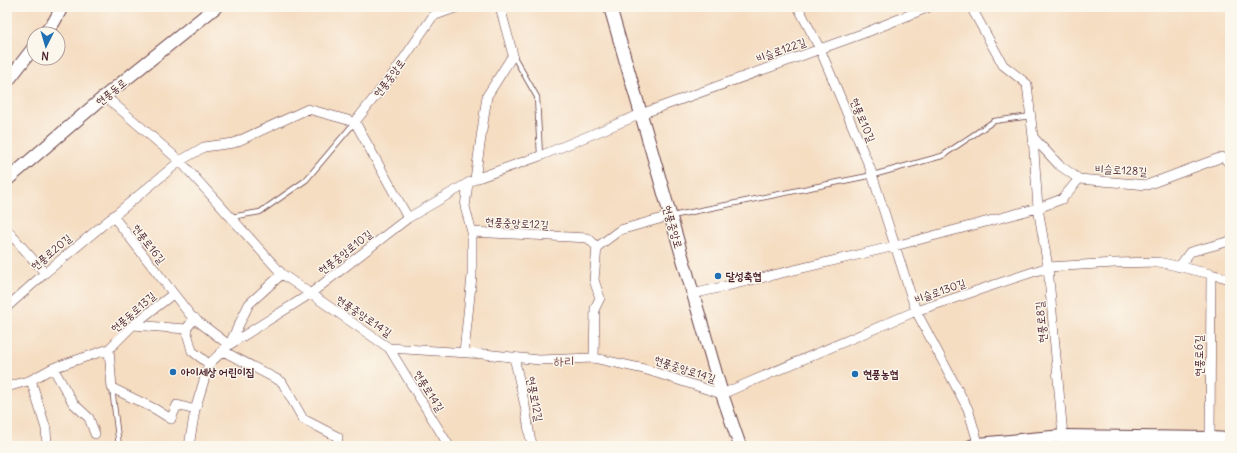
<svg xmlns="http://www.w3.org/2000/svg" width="1237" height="453" viewBox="0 0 1237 453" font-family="Delius,'Poor Story',sans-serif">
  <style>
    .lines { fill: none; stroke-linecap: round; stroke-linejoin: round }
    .lane-casing { stroke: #643c42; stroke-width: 6 }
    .street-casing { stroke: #643c42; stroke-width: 10 }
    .secondary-casing { stroke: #643c42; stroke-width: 14 }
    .lane { stroke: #fff; stroke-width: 4.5 }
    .street { stroke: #fff; stroke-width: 9 }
    .secondary { stroke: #fff; stroke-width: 12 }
    .poi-dot { fill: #1f6fb2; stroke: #fbf7ec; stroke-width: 1.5 }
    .labels { text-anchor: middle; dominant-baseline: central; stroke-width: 3; stroke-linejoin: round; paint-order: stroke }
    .street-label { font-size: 11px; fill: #4a1f2b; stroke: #fbf7ec }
    .poi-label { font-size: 11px; font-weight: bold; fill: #4a1f2b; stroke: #fbf7ec; text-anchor: start }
    .quarter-label { font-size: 13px; fill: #815054; stroke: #fbf7ec }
  </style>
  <rect width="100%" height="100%" fill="#fbf7ec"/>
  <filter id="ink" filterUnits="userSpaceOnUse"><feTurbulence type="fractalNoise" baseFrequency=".025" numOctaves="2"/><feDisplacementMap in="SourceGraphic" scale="8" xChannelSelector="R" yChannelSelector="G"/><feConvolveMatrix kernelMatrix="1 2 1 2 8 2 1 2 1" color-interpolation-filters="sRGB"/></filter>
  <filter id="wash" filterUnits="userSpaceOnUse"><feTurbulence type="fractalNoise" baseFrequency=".012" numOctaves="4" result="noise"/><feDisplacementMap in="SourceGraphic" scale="16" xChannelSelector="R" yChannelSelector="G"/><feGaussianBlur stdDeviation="0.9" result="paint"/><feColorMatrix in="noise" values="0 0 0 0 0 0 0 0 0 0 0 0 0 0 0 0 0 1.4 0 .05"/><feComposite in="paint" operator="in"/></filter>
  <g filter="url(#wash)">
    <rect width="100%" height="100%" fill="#f5ddc2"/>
  </g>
  <g filter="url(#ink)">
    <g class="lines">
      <defs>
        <path id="lane" d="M 513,55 L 537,97 L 540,156
          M 672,216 L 873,175 L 942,156 L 994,121 L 1031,116
          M 231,217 L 260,212 L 306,180 L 355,122
          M 112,388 L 119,446"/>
        <path id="street" d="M 798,7 L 820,49 L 870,168 L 916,311 L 968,409 L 979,446
          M 971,7 L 1003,65 L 1027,84 L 1033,137 L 1038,208 L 1048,267 L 1063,436
          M 105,96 L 180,161 L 282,274 L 389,348 L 484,354 L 539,360 L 594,358 L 644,369 L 722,394 L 916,311 L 1048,267 L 1115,263 L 1159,262 L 1211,274 L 1230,279
          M 355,122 L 396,70 L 433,16 L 458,7
          M 1033,137 L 1059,165 L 1079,179
          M 475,179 L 487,96 L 513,55 L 500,7
          M 468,183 L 465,207 L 472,232
          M 113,216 L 191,316 L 229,345 L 249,304 L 282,274
          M 7,230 L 45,273
          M 1179,267 L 1190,252 L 1230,241
          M 693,294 L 895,246 L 1038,208 L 1062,199 L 1079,179 L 1147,185 L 1222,157 L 1230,163
          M 7,307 L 45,273 L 180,161 L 204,147 L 234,143 L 308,109 L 355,122 L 408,218
          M 195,318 L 186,329 L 192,351 L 209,364
          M 133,325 L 186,329
          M 389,348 L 449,446
          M 109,349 L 112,388 L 155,409 L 171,419 L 177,405 L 195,410
          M 223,351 L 282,382 L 303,419 L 338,437 L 337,446
          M 464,352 L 472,276 L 472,232 L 588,238 L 597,247 L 620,230 L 670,216
          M 514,357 L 525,406 L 530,437 L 533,446
          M 594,358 L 595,308 L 600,298 L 594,280 L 597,247
          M 53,368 L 73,403 L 89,418 L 95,434
          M 31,380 L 46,429 L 47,446
          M 7,387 L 31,380 L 53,368 L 109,349 L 133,325 L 173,294
          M 1210,438 L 1211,274
          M 189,446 L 195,410 L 209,364 L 229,345 L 310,294 L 408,218 L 475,179 L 540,156 L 641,114 L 867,32 L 929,7"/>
        <path id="secondary" d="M 610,7 L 722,394 L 740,446
          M 44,34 L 54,22 L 62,7
          M 7,82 L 34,47
          M 7,180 L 105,96 L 216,7
          M 971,446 L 978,444 L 1063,436 L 1210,438 L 1230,439"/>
      </defs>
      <use href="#lane" class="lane-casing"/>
      <use href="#street" class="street-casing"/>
      <use href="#secondary" class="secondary-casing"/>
      <use href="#lane" class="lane"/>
      <use href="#street" class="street"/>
      <use href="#secondary" class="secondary"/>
    </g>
  </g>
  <g class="poi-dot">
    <circle cx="718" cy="276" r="4"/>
    <circle cx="173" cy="372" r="4"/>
    <circle cx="855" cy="374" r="4"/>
  </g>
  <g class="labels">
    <g class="street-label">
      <text transform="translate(781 50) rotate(-20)">비슬로122길</text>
      <text transform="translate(389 78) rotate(-53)">현풍중앙로</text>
      <text transform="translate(111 92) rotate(-39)">현풍동로</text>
      <text transform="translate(863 120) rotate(67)">현풍로10길</text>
      <text transform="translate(1121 170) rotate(3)">비슬로128길</text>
      <text transform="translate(517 223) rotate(3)">현풍중앙로12길</text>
      <text transform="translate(673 227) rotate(74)">현풍중앙로</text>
      <text transform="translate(149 244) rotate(52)">현풍로16길</text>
      <text transform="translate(51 252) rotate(-40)">현풍로20길</text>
      <text transform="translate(345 252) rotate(-38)">현풍중앙로10길</text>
      <text transform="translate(940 291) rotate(-19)">비슬로130길</text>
      <text transform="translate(133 312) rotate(-41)">현풍동로13길</text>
      <text transform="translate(364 316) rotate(34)">현풍중앙로14길</text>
      <text transform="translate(1041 322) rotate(-95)">현풍로8길</text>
      <text transform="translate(1199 356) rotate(-90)">현풍로6길</text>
      <text transform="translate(685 369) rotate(18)">현풍중앙로14길</text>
      <text transform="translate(429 391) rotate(58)">현풍로14길</text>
      <text transform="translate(535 399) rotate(79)">현풍로12길</text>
    </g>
    <g class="poi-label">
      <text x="726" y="276">달성축협</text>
      <text x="181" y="372">아이세상 어린이집</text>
      <text x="863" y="374">현풍농협</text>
    </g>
    <g class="quarter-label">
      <text x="564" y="361">하리</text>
    </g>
  </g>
  <rect width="1237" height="453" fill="none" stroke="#fbf7ec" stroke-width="24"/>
  <g transform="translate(46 46) rotate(185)"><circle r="19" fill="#fbf7ec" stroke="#b4a19f"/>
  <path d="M0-3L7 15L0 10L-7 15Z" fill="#1f6fb2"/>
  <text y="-6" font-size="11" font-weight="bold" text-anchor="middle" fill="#4a1f2b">N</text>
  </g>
</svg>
